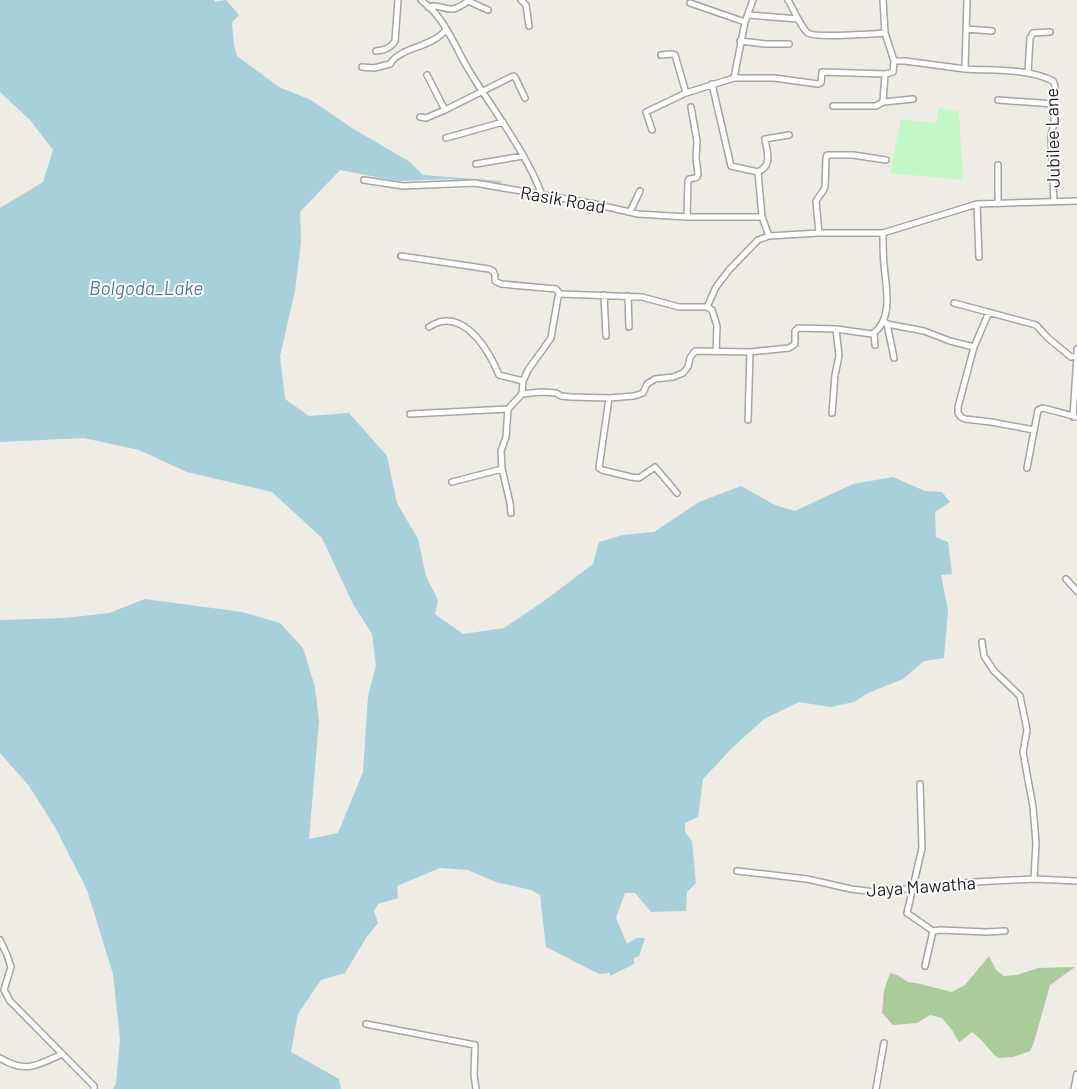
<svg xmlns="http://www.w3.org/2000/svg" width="1077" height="1089" viewBox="0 0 1077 1089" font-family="Barlow,sans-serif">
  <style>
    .forest { fill: #aacc9b }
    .park { fill: #c4f7c7 }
    .water { fill: #a7d0db }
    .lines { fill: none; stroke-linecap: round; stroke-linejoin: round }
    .street-casing { stroke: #a5a5a5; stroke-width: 8 }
    .street { stroke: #fff; stroke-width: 5 }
    .labels { text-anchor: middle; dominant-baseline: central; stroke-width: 4; stroke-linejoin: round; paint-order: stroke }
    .street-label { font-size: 18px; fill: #1e1e1e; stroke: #fff }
    .water-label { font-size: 19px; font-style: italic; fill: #4c79a2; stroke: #fff }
  </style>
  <rect width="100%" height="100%" fill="#efebe5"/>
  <path class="forest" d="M 989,956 L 996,970 L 1004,976 L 1017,975 L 1038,968 L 1075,967 L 1050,985 L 1034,1042 L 1030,1051 L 1013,1057 L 998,1058 C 988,1049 983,1040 972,1032 L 961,1041 L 959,1042 L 952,1030 L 942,1018 L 930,1015 L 917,1023 L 893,1025 L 882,1013 L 884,991 L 890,973 L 897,975 L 908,982 L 916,983 L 952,992 L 965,985 Z"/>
  <path class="park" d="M 939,108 L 959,112 L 963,180 L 890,173 L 901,119 L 936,123 Z"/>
  <path class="water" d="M 0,0 L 214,0 L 215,2 L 226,0 L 239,15 L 232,22 L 234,45 L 237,56 L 279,87 L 311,100 L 352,128 L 410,162 L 423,175 L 501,181 L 501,183 L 447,179 L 397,181 L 340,170 L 300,212 L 301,242 L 295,291 L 280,356 L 285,399 L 309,416 L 349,413 L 387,456 L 397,503 L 418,539 L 426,576 L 438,600 L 435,614 L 463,634 L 504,628 L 544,601 L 593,564 L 599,542 L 623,535 L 654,532 L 699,502 L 741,486 L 775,505 L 795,511 L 853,484 L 893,477 L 925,491 L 942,492 L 950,502 L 935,512 L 936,537 L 948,542 L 952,574 L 941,575 L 948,610 L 944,658 L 924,661 L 903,679 L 868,693 L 854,702 L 830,707 L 799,702 L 764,719 L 732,748 L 703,779 L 698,817 L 685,823 L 685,832 L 692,841 L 696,883 L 687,892 L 686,911 L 651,912 L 635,893 L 625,893 L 616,918 L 627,944 L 636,938 L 645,938 L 639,956 L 634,958 L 634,964 L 610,976 L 610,973 L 599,974 L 546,947 L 540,895 L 531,890 L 496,882 L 468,870 L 440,868 L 397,886 L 398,898 L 378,904 L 374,911 L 378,923 L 366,938 L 345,973 L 321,980 L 298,1014 L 291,1052 L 339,1079 L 341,1089 L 113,1089 L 116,1084 L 120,1039 L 113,974 L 87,890 L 55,827 L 29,786 L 0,753 L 0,620 L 65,618 L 109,613 L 145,599 L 242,612 L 280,623 L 303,648 L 315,687 L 319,721 L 309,839 L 338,833 L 363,772 L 368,696 L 376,666 L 372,634 L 353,604 L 322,538 L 272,492 L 187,472 L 139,450 L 84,438 L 0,442 L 0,208 L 43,182 L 53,150 L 30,120 L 0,92 Z"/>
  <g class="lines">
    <defs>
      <path id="street" d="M 421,0 C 425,4 431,8 435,13 C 450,30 458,53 470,72 C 495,113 525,150 542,195
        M 521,0 L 526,5 L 529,26
        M 788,0 C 793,8 801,28 808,33 C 814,38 874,34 885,33
        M 883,0 L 885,33 L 894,61
        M 967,0 L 965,69 C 993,71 1028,68 1053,81 L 1055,86 L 1054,124 L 1051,136 L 1054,202
        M 690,3 L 745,22
        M 428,7 C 437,3 444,10 453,9 C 458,8 464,4 468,1 L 488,10
        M 748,15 L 798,19
        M 966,29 L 992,31
        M 740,41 L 765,44 L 789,44
        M 376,51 C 384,50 390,49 395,41 L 398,0
        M 661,55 L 671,54 L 675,55 L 686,93
        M 362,67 L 374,68 L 390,64 C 400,49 418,49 433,40 C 438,38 442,34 446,30
        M 1028,73 L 1030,38 L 1033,33 L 1050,32
        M 427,75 L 445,110
        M 734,78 L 745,22 L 753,0
        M 712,84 L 731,166 L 758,172 L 762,217 L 769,236
        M 998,100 L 1054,104
        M 883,102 L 885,74
        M 833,106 L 876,106 L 883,102 L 913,99
        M 420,117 L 426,118 L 445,110 L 511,77 L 514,76 L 516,79 L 525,98
        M 652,130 L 646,112 L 686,93 L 734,78 L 774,78 L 818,84 L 821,83 L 822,72 L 886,74 L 893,72 L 894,61 L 905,61 L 965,69
        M 446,138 L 503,122
        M 476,164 L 523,156
        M 998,165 L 998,202
        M 758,172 C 773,165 767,153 765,139 L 789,135
        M 364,180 L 403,186 L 475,183 L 595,204 L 638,214 L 687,217 L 762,217
        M 977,204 L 979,257
        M 630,212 L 640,191
        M 687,217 L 688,181 L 689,179 L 695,178 L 697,177 L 698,174 L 696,158 L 697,141 L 691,107
        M 819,233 L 816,201 L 823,191 L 825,187 L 826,158 L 827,155 L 853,155 L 886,160
        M 401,256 L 489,269 L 493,271 L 495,275 L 495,281 L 501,284 L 556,289 L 560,294
        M 604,295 L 606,336
        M 628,296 L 629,327
        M 954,303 L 1036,325 L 1048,338 L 1071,357 L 1077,356 L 1077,349
        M 707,307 L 712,310 L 717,326 L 716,352
        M 989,312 L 974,347 L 958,407 L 958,413 L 961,417 L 965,419 L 991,422 L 1034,430
        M 884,321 L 887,324 L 924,331 L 950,341 L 974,347
        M 887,324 L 894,358
        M 429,327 C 432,325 436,323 439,322 C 468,314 490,353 499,375 L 523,381
        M 874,333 L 875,345
        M 522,394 L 541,392 L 556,393 L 561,396 L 571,397 L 609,398 L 634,396 L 643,393 L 647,384 L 655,379 L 673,377 L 683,373 L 688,367 L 690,358 L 695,351 L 750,352 L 789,348 L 795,344 L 795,331 L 798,328 L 836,329 L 872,334 C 894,320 886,287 884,265 C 883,254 883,244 883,233
        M 609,398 L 599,468 L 602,470 L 631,477 L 639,478 L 655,467 L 677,493
        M 832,413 L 835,375 L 839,356 L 836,329
        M 410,414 L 508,409
        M 1073,417 L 1077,356
        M 748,420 L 750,352
        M 1027,468 L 1038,410 L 1043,408 L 1077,417
        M 502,469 L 510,503 L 511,513
        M 452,482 L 502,469 L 501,451 L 506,437 L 508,409 L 522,394 L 523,381 L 528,370 L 551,338 L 558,297 L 560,294 L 642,297 L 679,307 L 707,307 L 716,287 L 729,270 L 758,240 L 769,236 L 819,233 L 883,233 L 977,204 L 1077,201
        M 1066,579 L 1077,591
        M 982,642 L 984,656 L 994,671 L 1020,696 L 1027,730 L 1023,752 L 1033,807 L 1036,843 L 1034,879
        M 920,784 L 922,848 L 907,913 L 933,931 L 940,930 L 986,932 L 1005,931
        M 737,871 L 807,879 L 851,889 L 875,892 L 974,882 L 1034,879 L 1077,881
        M 0,940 L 7,955 L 11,967 L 4,990 L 10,1001 L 94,1086 L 94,1089
        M 925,966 L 933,931
        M 366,1024 L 475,1045 L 474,1075 L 476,1089
        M 0,1058 C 26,1074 38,1065 62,1054
        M 876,1089 L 884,1043
        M 1074,1089 L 1077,1074"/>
    </defs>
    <use href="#street" class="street-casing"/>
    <use href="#street" class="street"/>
  </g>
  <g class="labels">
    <g class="street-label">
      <text transform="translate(1052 138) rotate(-91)">Jubilee Lane</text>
      <text transform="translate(563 199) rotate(10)">Rasik Road</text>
      <text transform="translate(921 886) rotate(-4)">Jaya Mawatha</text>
    </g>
    <g class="water-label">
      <text x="146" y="287">Bolgoda_Lake</text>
    </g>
  </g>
</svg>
